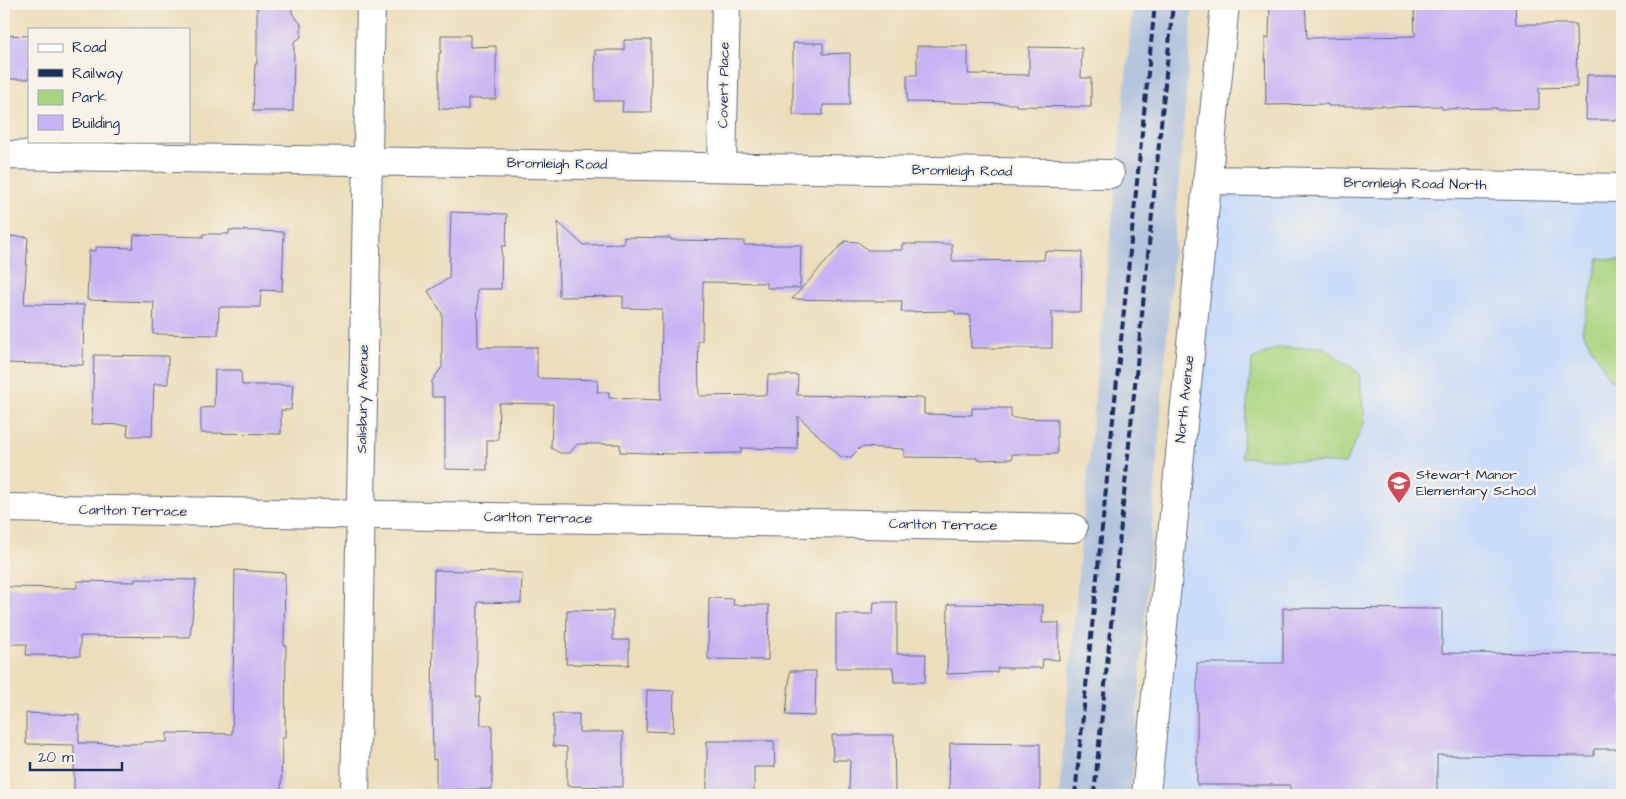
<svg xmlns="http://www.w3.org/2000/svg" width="1626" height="799" viewBox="0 0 1626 799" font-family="'Architects Daughter',sans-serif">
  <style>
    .built { fill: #c9dcf9 }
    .industrial { fill: #b6c5de }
    .green { fill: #aad580; stroke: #62826f }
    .building { fill: #c8b4f4 }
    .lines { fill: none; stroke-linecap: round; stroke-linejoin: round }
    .street-casing { stroke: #646c7f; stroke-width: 30 }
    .street { stroke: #fff; stroke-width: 28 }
    .rail { stroke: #1b2f5e; stroke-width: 4; stroke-dasharray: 8 4; stroke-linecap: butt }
    .labels { text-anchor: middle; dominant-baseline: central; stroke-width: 5; stroke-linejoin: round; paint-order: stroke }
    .street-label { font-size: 14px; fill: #1b2f5e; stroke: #f7f3e8 }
    .poi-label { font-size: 14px; fill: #1b2f5e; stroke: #f7f3e8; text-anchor: start }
  </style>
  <rect width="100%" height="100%" fill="#f7f3e8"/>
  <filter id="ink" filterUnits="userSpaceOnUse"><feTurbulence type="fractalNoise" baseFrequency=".02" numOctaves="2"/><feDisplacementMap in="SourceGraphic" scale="10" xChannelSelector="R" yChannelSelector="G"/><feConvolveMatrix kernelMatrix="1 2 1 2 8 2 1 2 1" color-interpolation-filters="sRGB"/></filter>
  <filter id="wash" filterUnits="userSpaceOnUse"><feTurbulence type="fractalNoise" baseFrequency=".0096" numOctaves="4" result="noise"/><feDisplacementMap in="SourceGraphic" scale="20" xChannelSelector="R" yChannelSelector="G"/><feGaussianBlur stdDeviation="1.12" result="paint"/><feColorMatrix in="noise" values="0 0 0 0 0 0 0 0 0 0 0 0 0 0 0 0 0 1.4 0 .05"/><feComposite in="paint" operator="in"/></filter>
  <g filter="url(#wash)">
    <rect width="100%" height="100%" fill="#ecdebb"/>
    <path class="built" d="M 1207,180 L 1622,188 L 1622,795 L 1146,795 Z"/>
    <path class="industrial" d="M 1133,4 L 1193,4 L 1131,795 L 1059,795 L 1082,531 Z"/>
    <path class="green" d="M 1599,258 L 1622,260 L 1622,384 L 1610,379 L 1582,331 Z
      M 1324,347 L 1359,373 L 1365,421 L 1345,464 L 1241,457 L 1252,359 L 1276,348 Z"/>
    <g id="blocks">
      <path class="building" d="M 257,4 L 292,4 L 292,13 L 301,24 L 301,37 L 294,42 L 293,111 L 253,111 L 255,64 L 257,64 Z
        M 1270,4 L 1305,4 L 1307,38 L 1415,36 L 1414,8 L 1440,7 L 1440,4 L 1515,4 L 1516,24 L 1576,24 L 1577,87 L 1539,88 L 1539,109 L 1497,110 L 1497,108 L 1442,109 L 1441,106 L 1385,107 L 1385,106 L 1328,106 L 1328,104 L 1266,105 L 1265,38 L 1269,38 Z
        M 5,35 L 29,36 L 29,79 L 5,79 Z
        M 441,35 L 470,35 L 470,47 L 496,46 L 496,99 L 468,99 L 468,110 L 439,109 L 439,53 L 441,53 Z
        M 624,40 L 651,40 L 651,112 L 622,112 L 623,101 L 595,101 L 595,50 L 624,50 Z
        M 793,43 L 823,43 L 823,54 L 850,53 L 850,105 L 823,105 L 823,115 L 793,115 Z
        M 917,46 L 968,46 L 968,74 L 1029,75 L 1029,47 L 1082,48 L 1081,78 L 1091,78 L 1091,107 L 1016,106 L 1016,104 L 907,102 L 907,75 L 917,75 Z
        M 1587,75 L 1622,75 L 1622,120 L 1586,120 Z
        M 451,212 L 507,214 L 506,246 L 502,246 L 501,289 L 477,289 L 478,347 L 537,347 L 537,378 L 598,380 L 597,392 L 609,392 L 609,398 L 661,400 L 662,309 L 623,308 L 623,296 L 559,297 L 558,222 L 583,245 L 624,244 L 624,237 L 671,238 L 671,240 L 744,241 L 744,245 L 801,245 L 800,288 L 767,288 L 767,283 L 703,282 L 702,341 L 698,341 L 699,396 L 767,395 L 768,375 L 798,375 L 797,395 L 924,398 L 924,414 L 972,415 L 972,408 L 1011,408 L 1011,418 L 1057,419 L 1057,454 L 1012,454 L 1012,459 L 977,460 L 977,458 L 904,457 L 904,449 L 861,447 L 851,457 L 841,457 L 798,416 L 797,449 L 741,448 L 741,453 L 672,454 L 620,452 L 620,444 L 577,444 L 570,453 L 560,453 L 551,448 L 553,404 L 499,403 L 498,440 L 487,440 L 487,470 L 445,469 L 445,397 L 432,397 L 432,381 L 442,367 L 442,313 L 428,291 L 449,278 Z
        M 229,230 L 284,232 L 282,291 L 261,290 L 260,307 L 219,307 L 218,335 L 153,334 L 154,302 L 87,300 L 89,251 L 96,251 L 96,247 L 133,248 L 134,235 L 203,237 L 203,234 L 229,234 Z
        M 4,236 L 28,237 L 24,304 L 84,305 L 83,365 L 4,363 Z
        M 845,241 L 858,242 L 868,250 L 902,250 L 902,244 L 952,244 L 952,261 L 1044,260 L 1045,251 L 1082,252 L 1081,312 L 1052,312 L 1052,348 L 971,348 L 970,315 L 955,314 L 955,311 L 901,312 L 902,301 L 842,301 L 842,300 L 792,299 Z
        M 94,355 L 168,356 L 168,384 L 154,384 L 152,436 L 127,436 L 128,425 L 92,424 Z
        M 215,370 L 241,370 L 242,385 L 293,385 L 291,410 L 281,410 L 281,434 L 201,433 L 201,408 L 214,407 Z
        M 235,570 L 285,573 L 284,645 L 286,645 L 285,738 L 282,738 L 281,795 L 74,795 L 74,745 L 26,744 L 26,713 L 79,715 L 79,743 L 143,744 L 143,742 L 167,742 L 167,733 L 232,734 Z
        M 434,570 L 522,573 L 521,603 L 478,602 L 476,697 L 480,697 L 481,725 L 492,725 L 492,789 L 436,790 L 436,759 L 433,760 L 432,698 Z
        M 135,579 L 196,580 L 190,637 L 80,636 L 80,656 L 26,655 L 27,644 L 4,644 L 4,587 L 77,588 L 77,581 L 135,582 Z
        M 709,598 L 734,599 L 733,605 L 769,605 L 768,660 L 708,659 Z
        M 874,602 L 897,602 L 897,654 L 926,654 L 925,682 L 894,682 L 893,668 L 836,668 L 836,614 L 873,614 Z
        M 948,604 L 1043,605 L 1042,623 L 1059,623 L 1059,660 L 1043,659 L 1042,668 L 997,668 L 997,672 L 947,674 Z
        M 1283,608 L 1442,609 L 1442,653 L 1622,654 L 1622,749 L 1594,749 L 1594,756 L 1437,755 L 1437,795 L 1290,795 L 1290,785 L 1197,785 L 1197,663 L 1283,663 Z
        M 567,610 L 613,611 L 613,640 L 629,640 L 629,665 L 566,664 Z
        M 790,671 L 816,671 L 815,716 L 786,715 Z
        M 647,690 L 674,691 L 673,732 L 646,731 Z
        M 553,714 L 579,714 L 579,732 L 623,732 L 623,787 L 567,786 L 567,747 L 553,746 Z
        M 832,735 L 894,735 L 895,793 L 856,793 L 856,791 L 849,791 L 850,760 L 833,760 Z
        M 707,741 L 774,741 L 775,767 L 754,767 L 754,795 L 707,795 Z
        M 950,743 L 1040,744 L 1040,795 L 949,795 Z"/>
    </g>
  </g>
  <g filter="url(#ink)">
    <use href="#blocks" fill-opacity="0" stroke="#646c7f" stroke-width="1"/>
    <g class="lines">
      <defs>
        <path id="street" d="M 4,155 L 1110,174
          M 722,166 L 726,4
          M 1207,180 L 1622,188
          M 4,508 L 1073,528
          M 355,795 L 371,4
          M 1146,795 L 1225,4"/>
      </defs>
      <use href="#street" class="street-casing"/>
      <use href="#street" class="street"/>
      <path class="rail" d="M 1075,795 L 1155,4
        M 1094,795 L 1173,4"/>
    </g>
  </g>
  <defs>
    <symbol id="school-pin" viewBox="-11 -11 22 30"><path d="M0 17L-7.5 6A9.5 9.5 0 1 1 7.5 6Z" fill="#d1495b" stroke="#f7f3e8"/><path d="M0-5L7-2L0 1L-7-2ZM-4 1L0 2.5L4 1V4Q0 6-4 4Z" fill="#fff"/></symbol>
  </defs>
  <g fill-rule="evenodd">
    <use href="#school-pin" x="1385" y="469" width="28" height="38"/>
  </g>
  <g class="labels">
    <g class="street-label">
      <text transform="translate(724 85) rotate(-89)">Covert Place</text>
      <text transform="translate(557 164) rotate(1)">Bromleigh Road</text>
      <text transform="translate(962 171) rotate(1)">Bromleigh Road</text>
      <text transform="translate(1415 184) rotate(1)">Bromleigh Road North</text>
      <text transform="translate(363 399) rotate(-89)">Salisbury Avenue</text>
      <text transform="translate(1185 399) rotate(-84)">North Avenue</text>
      <text transform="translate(133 511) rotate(1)">Carlton Terrace</text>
      <text transform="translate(538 518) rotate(1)">Carlton Terrace</text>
      <text transform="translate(943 525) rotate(1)">Carlton Terrace</text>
    </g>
    <g class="poi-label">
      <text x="1416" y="475">Stewart Manor<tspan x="1416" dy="16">Elementary School</tspan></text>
    </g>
  </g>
  <rect width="1626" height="799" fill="none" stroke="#f7f3e8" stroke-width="20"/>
  <rect x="28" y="28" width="162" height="115" fill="#f7f3e8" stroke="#9fa5b1"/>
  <rect x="38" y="44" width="25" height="8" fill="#ffffff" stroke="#9fa5b1"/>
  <text x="72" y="52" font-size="15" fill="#1b2f5e">Road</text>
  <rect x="38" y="69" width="25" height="8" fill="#1b2f5e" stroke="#9fa5b1"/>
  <text x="72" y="78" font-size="15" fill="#1b2f5e">Railway</text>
  <rect x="38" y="90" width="25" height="15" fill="#aad580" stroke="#9fa5b1"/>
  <text x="72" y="102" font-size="15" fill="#1b2f5e">Park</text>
  <rect x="38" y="115" width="25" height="15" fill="#c8b4f4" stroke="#9fa5b1"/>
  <text x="72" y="128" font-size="15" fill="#1b2f5e">Building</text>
  <path d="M30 762v8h92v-8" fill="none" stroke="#1b2f5e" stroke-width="2.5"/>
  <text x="38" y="762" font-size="15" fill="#1b2f5e" stroke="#f7f3e8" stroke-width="4" paint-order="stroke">20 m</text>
</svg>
